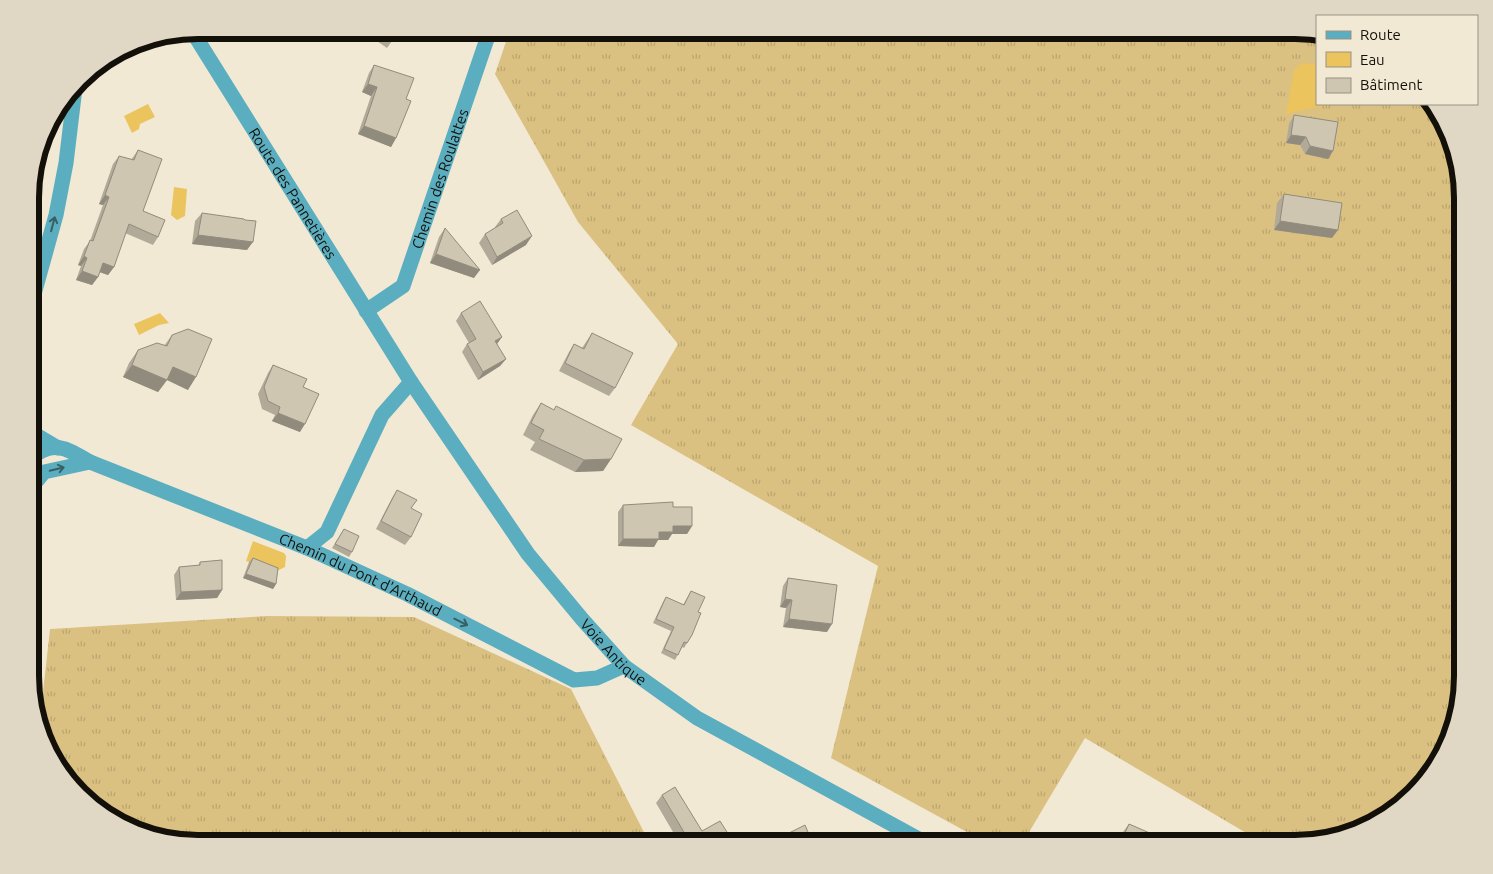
<svg xmlns="http://www.w3.org/2000/svg" width="1493" height="874" viewBox="0 0 1493 874" font-family="Ubuntu,sans-serif">
  <style>
    .grass { fill: url(#grass-tufts) }
    .water { fill: #ebc45e }
    .lines { fill: none; stroke-linecap: round; stroke-linejoin: round }
    .minor { stroke: #5baec0; stroke-width: 15 }
    .wall { fill: #b2aa99 }
    .shaded-wall { fill: #918b7d }
    .building { fill: #cfc6b2; stroke: #918b7d }
    .oneway { stroke: #375f64 }
    .labels { text-anchor: middle; dominant-baseline: central; stroke-width: 4.5; stroke-linejoin: round; paint-order: stroke }
    .street-label { font-size: 15px; fill: #131009; stroke: #f2e9d5 }
    .rim { fill: none; stroke: #131009; stroke-width: 6 }
  </style>
  <defs>
    <pattern id="grass-tufts" width="24" height="20" patternUnits="userSpaceOnUse" patternTransform="scale(1.25)"><rect width="24" height="20" fill="#dbc181"/><path d="M3 7l-1-3M5 7V3M7 7l1-3M15 17l-1-3M17 17v-4M19 17l1-3" fill="none" stroke="#bba56e"/></pattern>
  </defs>
  <rect width="100%" height="100%" fill="#f2e9d5"/>
  <path class="grass" d="M 510,30 L 1295,30 L 1317,36 L 1317,104 L 1434,104 L 1463,187 L 1463,687 L 1440,760 L 1379,821 L 1306,844 L 1265,844 L 1085,738 L 1022,844 L 989,844 L 831,758 L 878,566 L 631,425 L 678,344 L 578,222 L 495,74 Z
    M 267,616 L 414,617 L 571,689 L 650,844 L 198,844 L 114,821 L 58,769 L 40,719 L 50,629 Z"/>
  <path class="water" d="M 1302,63 L 1317,64 L 1317,104 L 1331,104 L 1286,114 L 1294,70 Z
    M 148,104 L 155,117 L 140,124 L 139,129 L 132,133 L 124,116 Z
    M 174,187 L 187,189 L 185,216 L 177,220 L 171,215 Z
    M 160,313 L 169,323 L 159,325 L 139,335 L 134,324 Z
    M 253,541 L 284,553 L 286,556 L 285,567 L 277,571 L 246,561 Z"/>
  <g class="lines">
    <g class="minor">
      <path id="s1" d="M 192,31 L 411,382 L 528,554 L 582,619 L 624,666 L 697,718 L 928,844"/>
      <path d="M 31,305 L 56,215 L 66,163 L 75,88"/>
      <path id="s2" d="M 366,311 L 403,286 L 490,30"/>
      <path d="M 31,432 L 58,448"/>
      <path id="s3" d="M 31,458 C 54,439 68,449 90,462 L 307,548 L 407,594 L 574,680 L 597,678 L 624,666"/>
      <path d="M 31,488 L 44,472 L 90,462"/>
      <path d="M 307,548 L 327,532 L 382,415 L 411,382"/>
    </g>
  </g>
  <path class="wall" d="M 357,30 L 400,30 L 387,48 L 368,35 L 366,37 Z
    M 374,65 L 406,99 L 396,138 L 391,147 L 358,134 L 371,96 L 362,92 L 369,73 Z
    M 1294,115 L 1328,159 L 1305,154 L 1300,145 L 1286,143 L 1289,124 Z
    M 138,150 L 143,211 L 158,237 L 153,245 L 125,233 L 114,267 L 108,275 L 99,272 L 98,277 L 92,285 L 76,280 L 81,266 L 78,265 L 84,249 L 90,241 L 103,205 L 99,204 L 113,164 L 119,156 L 131,160 Z
    M 1284,194 L 1332,238 L 1274,230 L 1277,203 Z
    M 202,213 L 247,250 L 192,244 L 195,221 Z
    M 501,219 L 526,245 L 492,265 L 479,243 L 485,234 L 496,228 L 495,227 Z
    M 445,228 L 474,278 L 430,263 L 439,237 Z
    M 461,313 L 502,337 L 497,344 L 506,359 L 500,366 L 478,380 L 462,352 L 467,344 L 469,343 L 456,321 Z
    M 592,333 L 615,388 L 609,396 L 559,371 L 569,352 L 574,344 L 582,348 Z
    M 172,335 L 188,390 L 167,380 L 158,392 L 123,377 L 129,363 L 138,350 L 164,346 Z
    M 273,365 L 303,387 L 300,432 L 272,421 L 275,415 L 262,409 L 258,394 L 268,373 Z
    M 541,403 L 611,459 L 603,471 L 575,472 L 530,450 L 535,442 L 523,435 L 533,415 Z
    M 397,490 L 411,508 L 411,537 L 405,545 L 376,529 L 392,498 Z
    M 623,505 L 673,507 L 692,526 L 687,534 L 672,534 L 668,540 L 658,540 L 654,547 L 618,546 L 618,512 Z
    M 344,529 L 352,552 L 349,557 L 332,548 Z
    M 253,558 L 276,584 L 273,589 L 243,578 L 249,562 Z
    M 200,562 L 222,590 L 217,598 L 176,600 L 174,575 L 179,567 L 198,566 Z
    M 788,578 L 827,632 L 783,627 L 786,608 L 780,607 L 783,586 Z
    M 691,591 L 687,643 L 684,648 L 682,647 L 675,660 L 661,653 L 671,631 L 653,623 L 663,602 L 666,597 L 683,605 Z
    M 662,795 L 702,831 L 732,840 L 730,844 L 680,844 L 656,803 Z
    M 1129,824 L 1175,844 L 1118,844 L 1123,832 Z
    M 789,833 L 813,844 L 789,844 L 786,837 Z"/>
  <path class="shaded-wall" d="M 368,84 L 377,87 L 371,96 L 362,92 Z
    M 364,126 L 396,138 L 391,147 L 358,134 Z
    M 1291,135 L 1306,137 L 1300,145 L 1286,143 Z
    M 1310,146 L 1333,151 L 1328,159 L 1305,154 Z
    M 105,195 L 109,197 L 103,205 L 99,204 Z
    M 1280,221 L 1338,230 L 1332,238 L 1274,230 Z
    M 198,235 L 253,242 L 247,250 L 192,244 Z
    M 532,236 L 526,245 L 492,265 L 497,257 Z
    M 436,254 L 480,270 L 474,278 L 430,263 Z
    M 84,256 L 87,258 L 81,266 L 78,265 Z
    M 103,263 L 114,267 L 108,275 L 97,271 Z
    M 82,271 L 98,277 L 92,285 L 76,280 Z
    M 502,337 L 496,345 L 495,341 Z
    M 506,359 L 500,366 L 478,380 L 483,372 Z
    M 132,365 L 173,367 L 196,377 L 188,390 L 167,380 L 158,392 L 123,377 Z
    M 278,413 L 305,424 L 300,432 L 272,421 Z
    M 611,459 L 603,471 L 575,472 L 584,460 Z
    M 673,526 L 692,526 L 687,534 L 672,534 L 668,540 L 658,540 L 654,547 L 618,546 L 623,539 L 659,532 Z
    M 246,574 L 276,584 L 273,589 L 243,578 Z
    M 222,590 L 217,598 L 176,600 L 181,592 Z
    M 785,599 L 792,600 L 786,608 L 780,607 Z
    M 789,619 L 832,624 L 827,632 L 783,627 Z"/>
  <path class="building" d="M 379,30 L 400,30 L 393,40 Z
    M 374,65 L 414,78 L 406,99 L 411,101 L 396,138 L 364,126 L 377,87 L 368,84 Z
    M 1294,115 L 1338,122 L 1333,151 L 1310,146 L 1306,137 L 1291,135 Z
    M 138,150 L 162,159 L 143,211 L 165,220 L 158,237 L 129,224 L 114,267 L 103,263 L 98,277 L 82,271 L 87,258 L 84,256 L 90,240 L 93,241 L 109,197 L 105,195 L 119,156 L 134,160 Z
    M 1284,194 L 1342,203 L 1338,230 L 1280,221 Z
    M 517,210 L 532,236 L 497,257 L 485,234 L 503,223 L 501,219 Z
    M 202,213 L 244,219 L 245,220 L 256,221 L 253,242 L 198,235 Z
    M 445,228 L 480,270 L 436,254 Z
    M 480,301 L 502,337 L 495,341 L 506,359 L 483,372 L 467,344 L 476,339 L 461,313 Z
    M 188,329 L 212,339 L 196,377 L 173,367 L 167,380 L 132,365 L 138,350 L 157,343 L 167,346 L 172,335 Z
    M 592,333 L 633,353 L 615,388 L 565,363 L 574,344 L 584,349 Z
    M 273,365 L 307,379 L 303,387 L 319,394 L 305,424 L 278,413 L 280,407 L 268,401 L 264,387 Z
    M 541,403 L 554,410 L 556,406 L 622,439 L 611,459 L 584,460 L 539,439 L 544,430 L 531,423 Z
    M 397,490 L 417,500 L 411,508 L 422,514 L 411,537 L 381,521 Z
    M 673,502 L 673,507 L 692,507 L 692,526 L 673,526 L 673,532 L 659,532 L 659,539 L 623,539 L 623,505 Z
    M 344,529 L 359,536 L 352,552 L 335,544 Z
    M 253,558 L 278,568 L 276,584 L 246,574 Z
    M 222,560 L 222,590 L 181,592 L 179,567 L 200,565 L 200,562 Z
    M 788,578 L 837,585 L 832,624 L 789,619 L 792,600 L 785,599 Z
    M 691,591 L 705,597 L 698,612 L 701,613 L 692,635 L 687,643 L 684,642 L 678,655 L 664,649 L 674,627 L 656,619 L 666,597 L 684,605 Z
    M 675,787 L 702,831 L 720,821 L 732,840 L 726,844 L 691,844 L 662,795 Z
    M 1129,824 L 1175,844 L 1120,844 Z
    M 805,825 L 813,844 L 793,844 L 789,833 Z"/>
  <defs><path id="oneway-shaft" d="M-6 0H5M1.5-3L5.5 0L1.5 3" fill="none" stroke-width="1.6" stroke-linecap="round" stroke-linejoin="round" transform="scale(1.25)"/></defs>
  <g class="oneway">
    <use href="#oneway-shaft" transform="translate(53 224) rotate(-75)"/>
    <use href="#oneway-shaft" transform="translate(57 469) rotate(-14)"/>
    <use href="#oneway-shaft" transform="translate(461 622) rotate(27)"/>
  </g>
  <g class="labels">
    <g class="street-label">
      <text stroke="none"><textPath href="#s2" startOffset="158">Chemin des Roulattes</textPath></text>
      <text stroke="none"><textPath href="#s1" startOffset="191">Route des Pannetières</textPath></text>
      <text stroke="none"><textPath href="#s3" startOffset="358">Chemin du Pont d'Arthaud</textPath></text>
      <text stroke="none"><textPath href="#s1" startOffset="752">Voie Antique</textPath></text>
    </g>
  </g>
  <path d="M0 0H1493V874H0ZM198 39H1295A159 159 0 0 1 1454 198V676A159 159 0 0 1 1295 835H198A159 159 0 0 1 39 676V198A159 159 0 0 1 198 39Z" fill="#e0d8c5" fill-rule="evenodd"/>
  <path class="rim" d="M198 39H1295A159 159 0 0 1 1454 198V676A159 159 0 0 1 1295 835H198A159 159 0 0 1 39 676V198A159 159 0 0 1 198 39Z"/>
  <rect x="1316" y="15" width="162" height="90" fill="#f2e9d5" stroke="#999283"/>
  <rect x="1326" y="31" width="25" height="8" fill="#5baec0" stroke="#999283"/>
  <text x="1360" y="40" font-size="15" fill="#131009">Route</text>
  <rect x="1326" y="52" width="25" height="15" fill="#ebc45e" stroke="#999283"/>
  <text x="1360" y="65" font-size="15" fill="#131009">Eau</text>
  <rect x="1326" y="78" width="25" height="15" fill="#cfc6b2" stroke="#999283"/>
  <text x="1360" y="90" font-size="15" fill="#131009">Bâtiment</text>
</svg>
